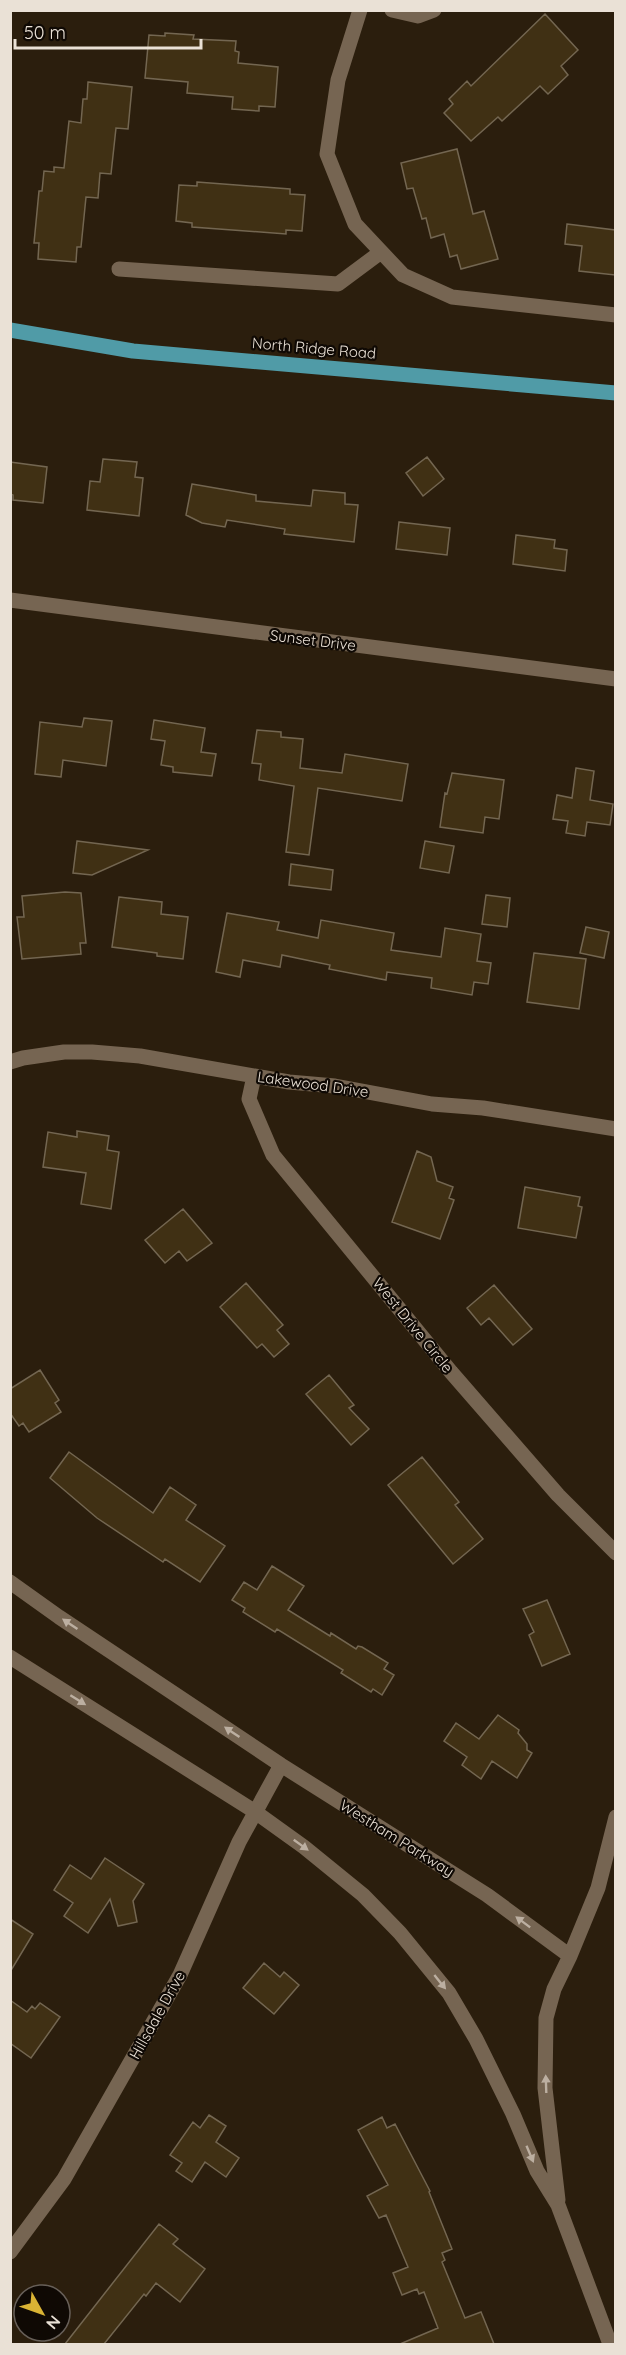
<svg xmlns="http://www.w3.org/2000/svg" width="626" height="2355" viewBox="0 0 626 2355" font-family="Quicksand,sans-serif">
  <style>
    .building { fill: #403014; stroke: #736651; stroke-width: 1.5 }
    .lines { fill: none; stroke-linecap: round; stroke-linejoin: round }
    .minor { stroke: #766552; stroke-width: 15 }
    .major { stroke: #509ba7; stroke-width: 15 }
    .oneway { fill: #bcafa1 }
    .labels { text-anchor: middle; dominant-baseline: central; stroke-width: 4.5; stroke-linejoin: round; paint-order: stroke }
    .street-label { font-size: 15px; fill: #eae1d6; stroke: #0f0904 }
  </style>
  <rect width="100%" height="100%" fill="#2b1e0d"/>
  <path class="building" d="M 545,14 L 578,50 L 561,66 L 568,75 L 548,94 L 540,86 L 502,121 L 498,117 L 471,141 L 444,113 L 453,104 L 449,99 L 467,81 L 471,86 Z
    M 165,33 L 194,35 L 193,39 L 236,41 L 235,51 L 239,52 L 238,63 L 278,67 L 275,107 L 259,106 L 259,111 L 232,109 L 233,97 L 187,93 L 188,82 L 145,78 L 149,35 L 165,36 Z
    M 88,82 L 132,87 L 128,129 L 116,128 L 111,174 L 100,173 L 98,198 L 86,197 L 81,247 L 77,247 L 76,262 L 38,259 L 39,243 L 34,243 L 39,191 L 42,191 L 44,171 L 54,172 L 54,167 L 64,168 L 69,121 L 81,123 L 83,99 L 87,99 Z
    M 457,149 L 473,214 L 484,211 L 498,259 L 461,269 L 457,255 L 450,257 L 444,234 L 431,238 L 426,218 L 422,219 L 413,188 L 407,189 L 401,163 Z
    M 197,182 L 290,189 L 290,194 L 305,195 L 302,231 L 286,230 L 286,234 L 192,227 L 192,223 L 176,221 L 179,185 L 197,186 Z
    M 567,224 L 615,230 L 615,275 L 579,271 L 582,246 L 565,244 Z
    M 427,457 L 444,479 L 423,496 L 406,473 Z
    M 103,459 L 137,462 L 135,477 L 143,478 L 139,516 L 87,510 L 90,481 L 100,482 Z
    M 10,462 L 47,467 L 43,503 L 13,500 L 13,495 L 10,494 Z
    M 192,484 L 256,495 L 256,501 L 311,506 L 313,490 L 345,493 L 345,504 L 358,505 L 354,542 L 284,534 L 285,529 L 227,520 L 225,527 L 202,523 L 186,515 Z
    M 399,522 L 450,528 L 447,555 L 396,549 Z
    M 516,535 L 555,540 L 554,548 L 567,550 L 565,571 L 513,564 Z
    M 84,718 L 112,721 L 106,766 L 63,760 L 61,777 L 35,774 L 40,722 L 82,727 Z
    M 154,720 L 205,728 L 201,752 L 216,754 L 212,776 L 173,772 L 173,767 L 161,765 L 165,741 L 151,739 Z
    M 257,730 L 281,732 L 281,737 L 303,739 L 300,768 L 342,773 L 345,754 L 408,764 L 402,801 L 318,788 L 309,855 L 286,852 L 294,786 L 259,780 L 261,764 L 252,763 Z
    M 576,768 L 594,771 L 590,800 L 613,804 L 610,825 L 587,822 L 585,836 L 566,833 L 568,821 L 553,819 L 557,795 L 572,798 Z
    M 452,773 L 504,780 L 499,819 L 485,817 L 483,833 L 440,827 L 445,793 L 447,794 Z
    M 77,841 L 148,850 L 92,875 L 73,873 Z
    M 425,841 L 454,846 L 449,873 L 420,868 Z
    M 291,864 L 333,870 L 331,890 L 289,885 Z
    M 65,892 L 81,893 L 86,943 L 80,943 L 81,954 L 22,959 L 17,917 L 24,917 L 22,896 Z
    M 486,895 L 510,898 L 507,927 L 482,924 Z
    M 119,897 L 162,902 L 161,914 L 188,917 L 183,959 L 157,956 L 157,953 L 112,947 Z
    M 227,913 L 279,922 L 277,930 L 318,938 L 321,920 L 394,933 L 391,950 L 441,957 L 445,928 L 481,934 L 477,961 L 491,963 L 488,984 L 474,982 L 472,995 L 431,988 L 432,978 L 387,972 L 386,980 L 329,969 L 330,965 L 282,955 L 280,967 L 243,960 L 240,977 L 216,972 Z
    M 586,927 L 609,932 L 604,958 L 580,953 Z
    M 534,953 L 586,959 L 579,1009 L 527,1002 Z
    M 77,1131 L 109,1136 L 107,1150 L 119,1152 L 111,1209 L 81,1204 L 86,1173 L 43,1167 L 48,1132 L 77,1137 Z
    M 417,1151 L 431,1157 L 437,1181 L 453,1187 L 449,1198 L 454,1200 L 440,1239 L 392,1222 Z
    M 525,1187 L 580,1197 L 578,1206 L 582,1207 L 576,1238 L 518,1228 Z
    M 183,1209 L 212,1243 L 187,1261 L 179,1251 L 165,1263 L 145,1240 Z
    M 246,1283 L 283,1325 L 277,1330 L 289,1344 L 274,1357 L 262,1344 L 257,1348 L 220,1307 Z
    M 494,1285 L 532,1329 L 513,1345 L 489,1318 L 481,1325 L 467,1308 Z
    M 40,1370 L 59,1400 L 55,1403 L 61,1412 L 29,1432 L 23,1423 L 19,1426 L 10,1413 L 10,1389 Z
    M 329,1375 L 354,1405 L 349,1408 L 369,1429 L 351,1445 L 306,1394 Z
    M 69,1452 L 153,1513 L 170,1487 L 196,1505 L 186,1520 L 225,1546 L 200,1582 L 165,1559 L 163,1562 L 97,1518 L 50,1478 Z
    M 422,1457 L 459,1502 L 455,1505 L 483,1539 L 453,1564 L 388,1485 Z
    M 272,1566 L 304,1586 L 288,1610 L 330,1636 L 331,1633 L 356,1649 L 358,1646 L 362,1647 L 388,1663 L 384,1669 L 394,1675 L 382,1695 L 373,1689 L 371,1692 L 341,1673 L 343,1670 L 277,1629 L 275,1632 L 243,1612 L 245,1608 L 232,1600 L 244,1582 L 257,1590 Z
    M 547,1600 L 570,1654 L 542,1666 L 529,1635 L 534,1632 L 523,1609 Z
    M 498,1715 L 519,1730 L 518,1733 L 527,1744 L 527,1750 L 532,1753 L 517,1778 L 492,1761 L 481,1779 L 462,1765 L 467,1757 L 444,1741 L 456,1723 L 479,1739 Z
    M 105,1858 L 144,1884 L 133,1901 L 137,1922 L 118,1926 L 110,1899 L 88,1933 L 64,1916 L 73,1903 L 54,1890 L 70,1865 L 91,1879 Z
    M 10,1919 L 33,1934 L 10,1972 Z
    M 264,1963 L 280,1977 L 284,1972 L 299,1985 L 274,2014 L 243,1988 Z
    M 10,2000 L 27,2012 L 32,2006 L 35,2009 L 40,2003 L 60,2017 L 31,2058 L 10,2043 Z
    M 209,2115 L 226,2126 L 216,2142 L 239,2158 L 226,2177 L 205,2162 L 192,2182 L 176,2171 L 182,2163 L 170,2155 L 193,2122 L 200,2128 Z
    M 382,2117 L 387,2128 L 395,2124 L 430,2191 L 429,2192 L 452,2249 L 442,2253 L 445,2260 L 442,2262 L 465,2318 L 481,2312 L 494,2344 L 400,2344 L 438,2328 L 424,2292 L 419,2294 L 417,2289 L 402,2295 L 393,2273 L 408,2267 L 386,2215 L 379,2218 L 367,2196 L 388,2185 L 358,2130 Z
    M 159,2224 L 178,2239 L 173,2244 L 205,2269 L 180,2302 L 156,2283 L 146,2296 L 144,2294 L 104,2344 L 65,2344 Z"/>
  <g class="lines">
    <path class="minor" d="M 360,10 L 338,80 L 327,154 L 355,224 L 403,275 L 452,297 L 616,315
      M 392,10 L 418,16 L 434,10
      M 119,269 L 338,284 L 381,252
      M 10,600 L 616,679
      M 10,1062 L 23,1058 L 64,1052 L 92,1052 L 140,1056 L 289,1082 L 335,1086 L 432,1104 L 483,1108 L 616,1129
      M 254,1076 L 249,1099 L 273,1155 L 451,1372 L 558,1495 L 616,1553
      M 10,1582 L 59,1617 L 281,1765 L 487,1895 L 570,1956
      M 10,1657 L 254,1811 L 304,1847 L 363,1895 L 400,1933 L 449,1993 L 476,2039 L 513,2114 L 537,2171 L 558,2205 L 610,2344
      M 558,2200 L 545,2088 L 546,2018 L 554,1989 L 570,1956 L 598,1888 L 616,1817
      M 10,2252 L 64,2179 L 180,1975 L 239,1842 L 281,1765"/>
    <path class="major" d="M 10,330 L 133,351 L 616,393"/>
  </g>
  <defs><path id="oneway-solid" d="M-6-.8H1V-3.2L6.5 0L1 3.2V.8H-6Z" transform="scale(1.5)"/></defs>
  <g class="oneway">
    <use href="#oneway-solid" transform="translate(70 1624) rotate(-146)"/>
    <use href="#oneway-solid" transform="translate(78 1700) rotate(32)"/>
    <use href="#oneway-solid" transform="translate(232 1732) rotate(-146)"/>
    <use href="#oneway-solid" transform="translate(301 1845) rotate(36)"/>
    <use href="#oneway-solid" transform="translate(523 1922) rotate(-143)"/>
    <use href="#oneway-solid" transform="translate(440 1982) rotate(51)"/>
    <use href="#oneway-solid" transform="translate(546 2084) rotate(-92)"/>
    <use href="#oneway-solid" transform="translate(530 2154) rotate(67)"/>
  </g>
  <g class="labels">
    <g class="street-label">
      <text transform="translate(314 348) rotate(5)">North Ridge Road</text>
      <text transform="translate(313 640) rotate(7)">Sunset Drive</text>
      <text transform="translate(313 1084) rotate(8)">Lakewood Drive</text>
      <text transform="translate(413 1325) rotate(51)">West Drive Circle</text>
      <text transform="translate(397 1838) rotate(32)">Westham Parkway</text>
      <text transform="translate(157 2015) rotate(-61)">Hillsdale Drive</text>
    </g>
  </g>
  <rect width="626" height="2355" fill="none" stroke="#eae1d6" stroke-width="24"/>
  <g transform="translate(42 2313) rotate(130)"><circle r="28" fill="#0f0904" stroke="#675f58" stroke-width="1.5"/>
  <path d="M0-4.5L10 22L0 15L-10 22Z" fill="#d9b334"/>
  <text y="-9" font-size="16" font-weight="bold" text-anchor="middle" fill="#eae1d6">N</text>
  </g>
  <path d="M15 39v9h186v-9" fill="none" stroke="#eae1d6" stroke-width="3"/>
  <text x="24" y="39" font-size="18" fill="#eae1d6" stroke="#0f0904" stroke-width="4.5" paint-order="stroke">50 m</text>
</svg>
